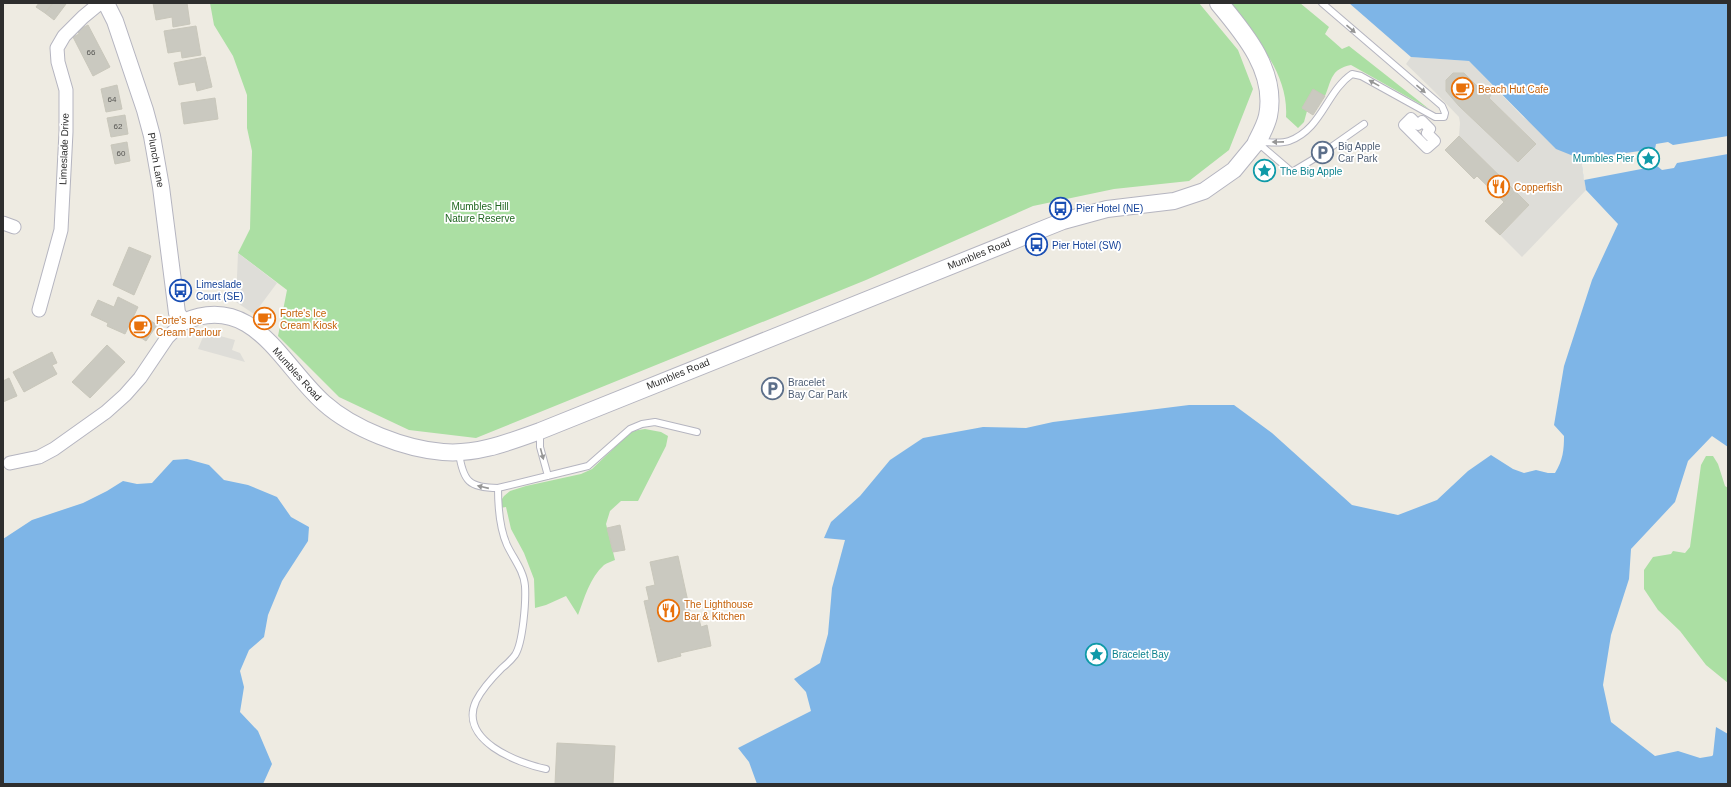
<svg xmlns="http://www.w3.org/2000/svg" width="1731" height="787" viewBox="0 0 1731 787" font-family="Helvetica,sans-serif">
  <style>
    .green { fill: #abdfa3 }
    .plaza { fill: #deddd8; fill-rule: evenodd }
    .water { fill: #7eb5e7 }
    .pier { fill: #eeebe2 }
    .building { fill: #cac9c0; stroke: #c9c7bb }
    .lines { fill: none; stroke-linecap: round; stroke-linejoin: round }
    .service-casing { stroke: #b5b5c0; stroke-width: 8 }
    .pedestrian-casing { stroke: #b5b5c0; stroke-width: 12 }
    .minor-casing { stroke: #b5b5c0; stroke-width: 15 }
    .tertiary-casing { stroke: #b5b5c0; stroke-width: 18 }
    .secondary-casing { stroke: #b5b5c0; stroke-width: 20 }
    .service { stroke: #fff; stroke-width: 6 }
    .pedestrian { stroke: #fff; stroke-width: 10 }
    .minor { stroke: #fff; stroke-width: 13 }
    .tertiary { stroke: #fff; stroke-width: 16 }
    .secondary { stroke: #fff; stroke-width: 18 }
    .oneway { fill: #969696 }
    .labels { text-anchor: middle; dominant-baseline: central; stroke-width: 3.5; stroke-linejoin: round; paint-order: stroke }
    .number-label { font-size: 8px; fill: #555552 }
    .food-label { font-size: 10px; fill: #c56008; stroke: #fff; text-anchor: start }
    .service-label { font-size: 10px; fill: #4e5e75; stroke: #fff; text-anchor: start }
    .street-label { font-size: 10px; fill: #2e2e2e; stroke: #fff }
    .culture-label { font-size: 10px; fill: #0d838f; stroke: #fff; text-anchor: start }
    .park-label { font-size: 10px; fill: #216721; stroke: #fff }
    .transit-label { font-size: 10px; fill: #164399; stroke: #fff; text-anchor: start }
  </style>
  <rect width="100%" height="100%" fill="#eeebe2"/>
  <path class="green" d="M 210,3 L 1199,3 L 1238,50 L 1253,89 L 1229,150 L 1189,181 L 1114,189 L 1033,206 L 866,280 L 476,438 L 409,430 L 339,397 L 278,336 L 287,290 L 238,253 L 250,229 L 252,151 L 247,128 L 247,95 L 233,56 L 214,25 Z
    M 1229,3 L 1300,3 L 1329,27 L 1325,34 L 1342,49 L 1349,46 L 1429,109 L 1351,65 C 1331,69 1332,79 1325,96 L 1313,90 L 1302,108 L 1307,111 L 1304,122 L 1298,128 L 1286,117 C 1289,72 1254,37 1229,3 Z
    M 645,429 L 661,432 L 668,436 L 666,446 L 638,501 L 621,501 L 610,511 L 606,524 L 615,560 C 612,561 607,563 604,565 C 590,577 584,599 578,615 L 566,596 L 546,605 L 535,608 L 534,579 L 524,553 L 511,529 L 506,507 L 500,508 L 500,502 L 504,496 L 510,491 L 526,486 L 581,474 L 592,469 L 632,431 Z
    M 1706,456 L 1713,456 L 1718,464 L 1725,486 L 1728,488 L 1728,683 L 1706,665 L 1680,631 L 1658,610 L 1644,589 L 1644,570 L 1653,557 L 1671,554 L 1673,551 L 1685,553 L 1690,547 L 1701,465 Z"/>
  <path class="plaza" d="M 1411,57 L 1469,61 L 1523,117 L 1581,159 L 1586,190 L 1522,257 L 1500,235 L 1529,205 L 1459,136 L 1460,123 L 1459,117 L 1434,91 L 1406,64 ZM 1453,73 L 1464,73 L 1478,87 L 1481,85 L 1491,95 L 1489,98 L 1536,144 L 1518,162 L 1446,91 L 1446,80 Z
    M 238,253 L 277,283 L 254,314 L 236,302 Z
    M 205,332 L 235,340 L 232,350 L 240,353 L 245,362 L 198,349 Z"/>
  <path class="water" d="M 1349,3 L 1728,3 L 1728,447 L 1712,436 L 1688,461 L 1675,502 L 1631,549 L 1629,579 L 1611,635 L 1603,685 L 1611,722 L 1655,756 L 1678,751 L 1700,758 L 1712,756 L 1713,755 L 1716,727 L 1728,734 L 1728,784 L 757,784 L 749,762 L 738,748 L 811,711 L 806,692 L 794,679 L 820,663 L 828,634 L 832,588 L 845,540 L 824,538 L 831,522 L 860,496 L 890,460 L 923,438 L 983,427 L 1026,428 L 1053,422 L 1189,405 L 1234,405 L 1272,433 L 1352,505 L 1398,515 L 1437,500 L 1468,471 L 1491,455 L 1513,469 L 1524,473 L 1536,470 L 1548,473 L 1555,473 C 1563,460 1564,450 1564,436 L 1554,425 L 1564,366 L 1592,280 L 1618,224 L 1586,190 L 1581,159 L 1556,149 L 1469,61 L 1411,57 Z
    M 187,459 L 209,465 L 224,480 L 248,485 L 277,497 L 291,517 L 309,527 L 308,541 L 282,581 L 268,615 L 264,637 L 249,650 L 240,671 L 244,687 L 240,712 L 258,731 L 272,764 L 263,784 L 3,784 L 3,539 L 32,520 L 83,503 L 107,491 L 123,481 L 137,484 L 152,483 L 173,460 Z"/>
  <path class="pier" d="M 1728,136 L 1728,154 L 1677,163 L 1674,168 L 1662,170 L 1657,166 L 1584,180 L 1581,159 L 1655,149 L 1656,144 L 1668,142 L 1673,145 Z"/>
  <path class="building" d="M 39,3 L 53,3 L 45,13 L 36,7 Z
    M 53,3 L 66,4 L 54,20 L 45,13 Z
    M 153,3 L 187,3 L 190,24 L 173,27 L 172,17 L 156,20 Z
    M 88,25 L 110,67 L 93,76 L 73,37 L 79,34 L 78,30 Z
    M 196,26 L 201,55 L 182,58 L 181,51 L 168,53 L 164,31 Z
    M 205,57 L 212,87 L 197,91 L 195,82 L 179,85 L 174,63 Z
    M 1453,73 L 1464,73 L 1478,87 L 1480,84 L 1491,95 L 1489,98 L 1536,144 L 1518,162 L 1459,106 L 1446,91 L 1446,80 Z
    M 117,85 L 122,109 L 106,112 L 101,89 Z
    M 1313,89 L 1325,96 L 1313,115 L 1302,108 Z
    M 215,98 L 218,119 L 184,124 L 181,103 Z
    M 125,115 L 128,134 L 111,137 L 107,118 Z
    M 1459,136 L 1515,191 L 1504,202 L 1477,176 L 1474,179 L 1445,150 Z
    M 127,142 L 130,161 L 115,164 L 111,145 Z
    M 1515,191 L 1529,205 L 1500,235 L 1485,221 Z
    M 129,247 L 151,256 L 134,295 L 113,285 Z
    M 118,297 L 138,307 L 125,334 L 107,326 L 108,323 L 91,315 L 98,300 L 114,307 Z
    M 260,311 L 272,320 L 268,326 L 256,316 Z
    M 144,316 L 157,325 L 146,341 L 132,332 Z
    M 107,345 L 125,362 L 90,398 L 72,382 Z
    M 52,352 L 57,363 L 52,365 L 57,374 L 24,392 L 13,372 Z
    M 9,378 L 17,396 L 3,402 L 3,381 Z
    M 620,525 L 625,550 L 613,552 L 607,528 Z
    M 678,556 L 692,620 L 699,619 L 701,627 L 707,625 L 711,646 L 680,653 L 681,656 L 658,662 L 644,601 L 649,600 L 646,587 L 655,585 L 650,562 Z
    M 557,743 L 615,746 L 613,784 L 555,784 Z"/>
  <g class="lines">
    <defs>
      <path id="service" d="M 1261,142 C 1269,142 1281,144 1289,141 C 1322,129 1326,92 1352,74 L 1361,76 L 1435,117 L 1444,117 L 1445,113 L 1442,106 L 1322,3
        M 1258,143 L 1292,172 L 1317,157 L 1364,124
        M 540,433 L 540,447 L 548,476
        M 459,453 C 463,481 469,488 498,488 L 588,466 L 630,429 L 642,424 L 655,422 L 697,432
        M 498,488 C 498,507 499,527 507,545 C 513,558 524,571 525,586 C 526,601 523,643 515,655 C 512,659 507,664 502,668 C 493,677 482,689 476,701 C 458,740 517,763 546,769"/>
      <path id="pedestrian" d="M 1411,118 L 1418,125 L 1422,121 L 1430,129 L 1427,133 L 1435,141 L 1427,148 L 1404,125 Z"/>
      <path id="minor" d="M 3,223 L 14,227
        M 39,310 L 61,230 L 66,132 L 66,90 L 58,62 L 57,48 L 64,36 L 83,17 L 100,3
        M 10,463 L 39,457 L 54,449 L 106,412 L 125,395 L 140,378 L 167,338 L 183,322"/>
      <path id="tertiary" d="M 106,3 L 115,21 L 145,110 L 152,136 L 161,187 L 177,313 L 183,322 C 253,291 281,365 324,403 C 353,429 405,449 443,452 C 477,455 509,442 540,431 L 1063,221 L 1107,209 L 1174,201 L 1204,191 L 1234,170 L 1257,142"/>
      <path id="secondary" d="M 1219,3 C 1245,34 1277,72 1268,116 C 1266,125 1261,134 1257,142"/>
    </defs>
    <use href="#service" class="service-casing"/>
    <use href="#pedestrian" class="pedestrian-casing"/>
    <use href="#minor" class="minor-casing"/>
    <use href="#tertiary" class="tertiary-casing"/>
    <use href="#secondary" class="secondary-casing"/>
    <use href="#service" class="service"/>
    <use href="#pedestrian" class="pedestrian"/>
    <use href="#minor" class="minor"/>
    <use href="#tertiary" class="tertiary"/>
    <use href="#secondary" class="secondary"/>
  </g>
  <defs><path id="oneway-solid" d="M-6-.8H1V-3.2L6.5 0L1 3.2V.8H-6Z"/></defs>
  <g class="oneway">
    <use href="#oneway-solid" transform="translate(1351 29) rotate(41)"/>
    <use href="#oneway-solid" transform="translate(1374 83) rotate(-151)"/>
    <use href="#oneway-solid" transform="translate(1421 89) rotate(40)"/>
    <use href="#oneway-solid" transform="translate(1278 142) rotate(179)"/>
    <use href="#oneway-solid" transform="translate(542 454) rotate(75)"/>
    <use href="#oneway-solid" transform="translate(483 487) rotate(-167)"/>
  </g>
  <defs>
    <symbol id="cafe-ring" viewBox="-11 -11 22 22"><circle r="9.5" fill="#fff" stroke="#e8710a" stroke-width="1.5"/><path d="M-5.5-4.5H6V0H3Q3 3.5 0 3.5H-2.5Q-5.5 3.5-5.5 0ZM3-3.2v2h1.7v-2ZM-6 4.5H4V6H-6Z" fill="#e8710a"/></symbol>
    <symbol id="parking-ring" viewBox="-11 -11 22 22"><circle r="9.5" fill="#fff" stroke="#5c6f8a" stroke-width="1.5"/><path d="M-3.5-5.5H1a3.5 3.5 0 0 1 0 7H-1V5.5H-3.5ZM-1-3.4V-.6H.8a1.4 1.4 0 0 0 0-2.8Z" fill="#5c6f8a"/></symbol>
    <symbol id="sight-ring" viewBox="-11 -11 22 22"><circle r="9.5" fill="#fff" stroke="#0f9aa8" stroke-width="1.5"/><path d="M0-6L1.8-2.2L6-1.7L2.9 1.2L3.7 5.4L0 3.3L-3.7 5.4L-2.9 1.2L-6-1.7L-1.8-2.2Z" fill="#0f9aa8"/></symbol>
    <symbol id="restaurant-ring" viewBox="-11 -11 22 22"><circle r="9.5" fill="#fff" stroke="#e8710a" stroke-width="1.5"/><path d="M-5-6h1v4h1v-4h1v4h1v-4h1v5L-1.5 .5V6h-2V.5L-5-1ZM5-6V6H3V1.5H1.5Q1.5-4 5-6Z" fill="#e8710a"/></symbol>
    <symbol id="bus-ring" viewBox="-11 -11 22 22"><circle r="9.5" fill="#fff" stroke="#1a4fb4" stroke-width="1.5"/><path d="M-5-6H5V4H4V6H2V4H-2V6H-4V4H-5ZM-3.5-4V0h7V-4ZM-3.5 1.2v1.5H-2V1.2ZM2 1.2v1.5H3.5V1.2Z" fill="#1a4fb4"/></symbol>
  </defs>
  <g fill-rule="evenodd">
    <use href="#cafe-ring" x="1450" y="76" width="25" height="25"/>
    <use href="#parking-ring" x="1310" y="140" width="25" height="25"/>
    <use href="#sight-ring" x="1636" y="146" width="25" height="25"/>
    <use href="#sight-ring" x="1252" y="158" width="25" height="25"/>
    <use href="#restaurant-ring" x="1486" y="174" width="25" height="25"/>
    <use href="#bus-ring" x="1048" y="196" width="25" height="25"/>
    <use href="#bus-ring" x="1024" y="232" width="25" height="25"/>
    <use href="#bus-ring" x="168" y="278" width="25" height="25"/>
    <use href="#cafe-ring" x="252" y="306" width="25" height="25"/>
    <use href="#cafe-ring" x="128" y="314" width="25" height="25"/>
    <use href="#parking-ring" x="760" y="376" width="25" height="25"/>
    <use href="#restaurant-ring" x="656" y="598" width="25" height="25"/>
    <use href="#sight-ring" x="1084" y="642" width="25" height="25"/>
  </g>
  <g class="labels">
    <g class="number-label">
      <text x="91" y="52">66</text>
      <text x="112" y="99">64</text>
      <text x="118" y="126">62</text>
      <text x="121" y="153">60</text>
    </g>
    <g class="food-label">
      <text x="1478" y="89">Beach Hut Cafe</text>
      <text x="1514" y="187">Copperfish</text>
      <text x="280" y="313">Forte's Ice<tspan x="280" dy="12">Cream Kiosk</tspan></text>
      <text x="156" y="320">Forte's Ice<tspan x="156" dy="12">Cream Parlour</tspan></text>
      <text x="684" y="604">The Lighthouse<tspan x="684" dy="12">Bar &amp; Kitchen</tspan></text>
    </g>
    <g class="service-label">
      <text x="1338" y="146">Big Apple<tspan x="1338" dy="12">Car Park</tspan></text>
      <text x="788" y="382">Bracelet<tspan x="788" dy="12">Bay Car Park</tspan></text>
    </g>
    <g class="street-label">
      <text transform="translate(64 149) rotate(-88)">Limeslade Drive</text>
      <text transform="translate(156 160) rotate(80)">Plunch Lane</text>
      <text transform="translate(979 254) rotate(-22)">Mumbles Road</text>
      <text transform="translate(297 374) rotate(48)">Mumbles Road</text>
      <text transform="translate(678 374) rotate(-22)">Mumbles Road</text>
    </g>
    <g class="culture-label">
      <text x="1634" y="158" text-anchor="end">Mumbles Pier</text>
      <text x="1280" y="171">The Big Apple</text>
      <text x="1112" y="654">Bracelet Bay</text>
    </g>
    <g class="park-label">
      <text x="480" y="206">Mumbles Hill<tspan x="480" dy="12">Nature Reserve</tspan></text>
    </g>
    <g class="transit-label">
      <text x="1076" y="208">Pier Hotel (NE)</text>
      <text x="1052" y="245">Pier Hotel (SW)</text>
      <text x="196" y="284">Limeslade<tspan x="196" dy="12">Court (SE)</tspan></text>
    </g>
  </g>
  <rect width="1731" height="787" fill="none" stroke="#2e2e2e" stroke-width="8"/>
</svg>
